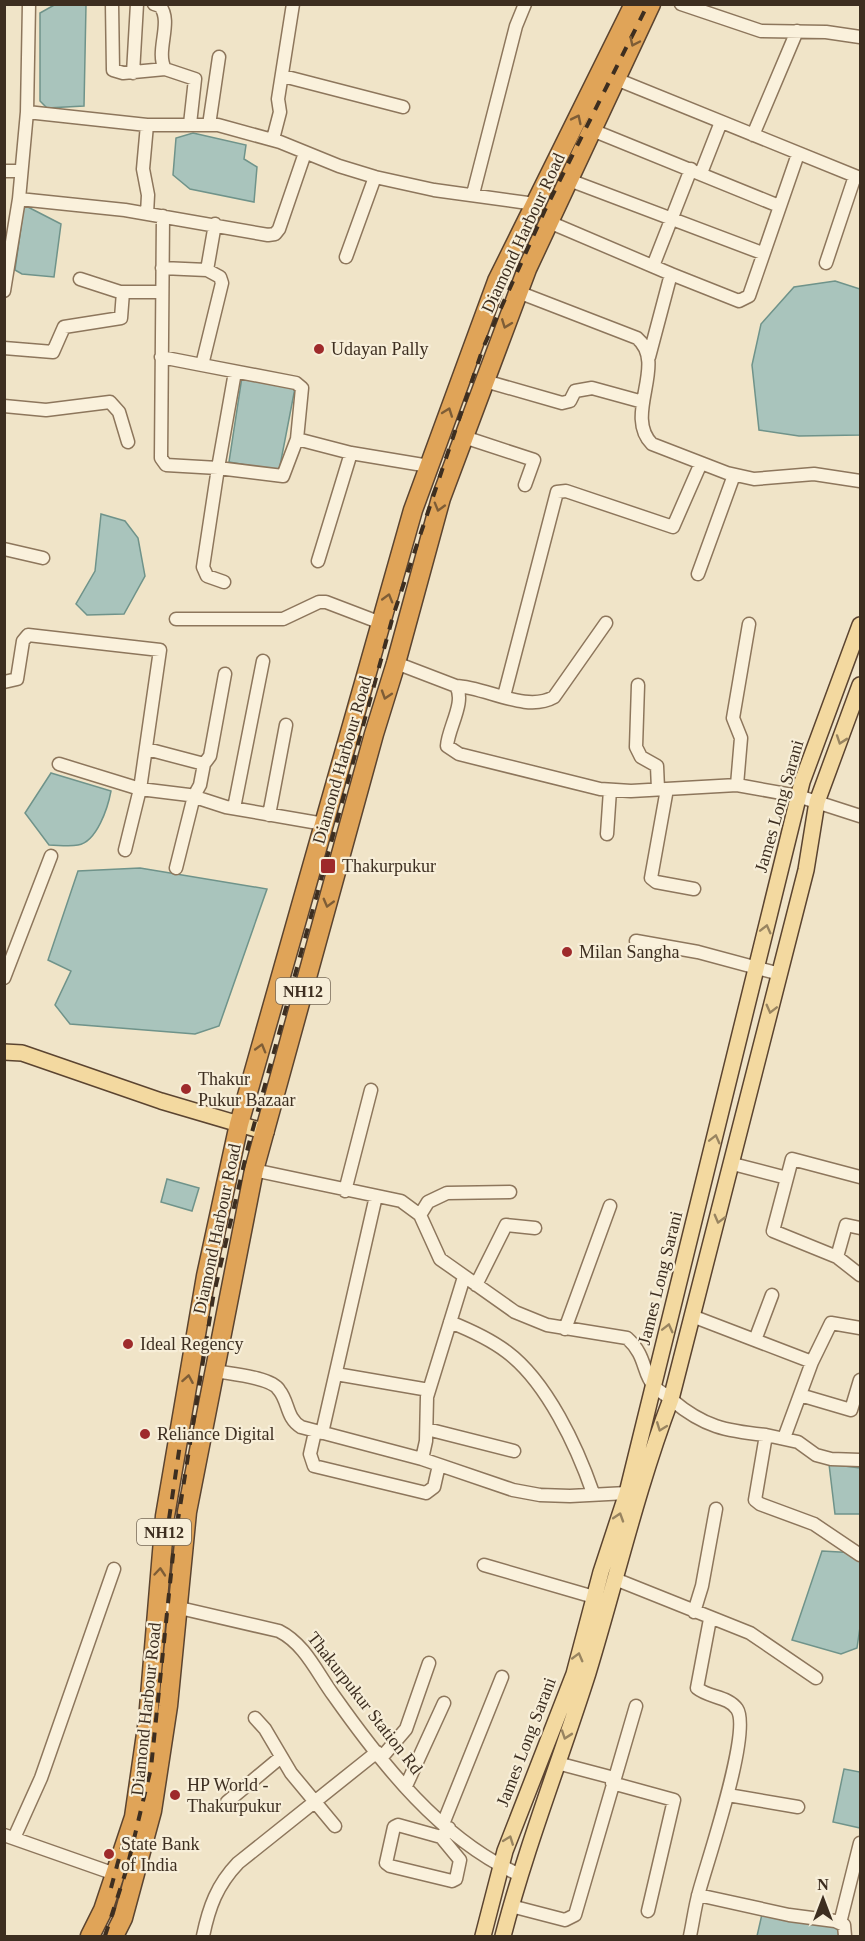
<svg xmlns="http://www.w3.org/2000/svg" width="865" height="1941" viewBox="0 0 865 1941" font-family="Georgia,serif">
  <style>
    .water { fill: #a9c4bc; stroke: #6f938a; stroke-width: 1.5 }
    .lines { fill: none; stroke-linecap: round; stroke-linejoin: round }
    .minor-casing { stroke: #8d765c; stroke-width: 15 }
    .major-casing { stroke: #5b4430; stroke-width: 18 }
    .highway-casing { stroke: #5b4430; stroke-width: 21 }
    .minor { stroke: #faf1dc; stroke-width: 12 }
    .major { stroke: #f3d9a0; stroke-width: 15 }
    .highway { stroke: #e0a458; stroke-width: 18 }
    .rail { stroke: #3d2e20; stroke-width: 4; stroke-dasharray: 10 10; stroke-linecap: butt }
    .oneway { stroke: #7e5d36 }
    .oneway2 { stroke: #988460 }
    .poi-dot { fill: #9e2a2b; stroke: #f7eed8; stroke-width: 2 }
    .labels { text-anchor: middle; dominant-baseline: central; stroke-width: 4.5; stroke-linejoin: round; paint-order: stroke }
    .shield { fill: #f7eed8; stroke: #756857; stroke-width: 1.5 }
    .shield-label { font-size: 16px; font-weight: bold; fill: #3d2e20 }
    .street-label { font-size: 18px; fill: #3d2e20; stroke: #f7eed8 }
    .poi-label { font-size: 18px; fill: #3d2e20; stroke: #f7eed8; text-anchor: start }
  </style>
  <rect width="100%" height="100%" fill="#f0e4c8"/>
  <path class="water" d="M 56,4 L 86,5 L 84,106 L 47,108 L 40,101 L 40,13 Z
    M 193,133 L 246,145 L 244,159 L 257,167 L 254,202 L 190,189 L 173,175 L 176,138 Z
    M 24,205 L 61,224 L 54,277 L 22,274 L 15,270 Z
    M 835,281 L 860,289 L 860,435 L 799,436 L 759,430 L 752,365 L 761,324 L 794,287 Z
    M 242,377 L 295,388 L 279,471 L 229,462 Z
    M 101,514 L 125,521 L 138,538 L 145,576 L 124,614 L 87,615 L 76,604 L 95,571 Z
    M 51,773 L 111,791 C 108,807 97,842 78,845 C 69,847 58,845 49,845 L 25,813 Z
    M 140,868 L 267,889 L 219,1026 L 195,1034 L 70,1024 L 55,1005 L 71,971 L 48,960 L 78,871 Z
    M 167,1179 L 199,1188 L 192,1211 L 161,1202 Z
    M 829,1464 L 860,1468 L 860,1514 L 835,1514 Z
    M 822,1551 L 857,1553 L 860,1559 L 860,1627 L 857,1648 L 841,1654 L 792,1640 Z
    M 844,1769 L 860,1772 L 860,1828 L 833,1822 Z
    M 762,1914 L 833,1926 L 841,1933 L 841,1936 L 757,1936 Z"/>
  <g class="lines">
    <defs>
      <path id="minor" d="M 29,4 L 27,112 L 147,125 L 218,125 L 280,142 L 339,166 L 375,177 L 434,190 L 535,204
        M 112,4 L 113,70 L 123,73 L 165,69
        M 154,4 L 160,6 C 173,22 155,51 165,69 L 195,79 L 190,124
        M 681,4 L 761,31 L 826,32 L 860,37
        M 133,73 L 137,4
        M 283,76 L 403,107
        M 611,77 L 860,178
        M 27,112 L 19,199 L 125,210 L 268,235 L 275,234 L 279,229 L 305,153
        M 147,125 L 143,169 L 148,195 L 147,214
        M 209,125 L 219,57
        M 592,130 L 779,206
        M 753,135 L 797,31
        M 273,139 L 280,112 L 278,99 L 293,4
        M 4,171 L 21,171
        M 701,173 L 721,122
        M 569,180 L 762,253
        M 473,194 L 516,26 L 525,4
        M 163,216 L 161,458 L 166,465 L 218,468 L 203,567 L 207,576 L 224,582
        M 549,222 L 671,274
        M 215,224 L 207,270 L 220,277 L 222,283 L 202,365 L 296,383 L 302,388 L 297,439 L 351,453 L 429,466
        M 346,257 L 375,177
        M 826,263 L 855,176
        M 653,266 L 691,169
        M 162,268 L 207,270
        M 80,279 L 120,292 L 162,292
        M 4,291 L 19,199
        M 518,292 L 637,338 C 668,364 623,415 652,444 L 727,473 L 754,479 L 814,474 L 860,481
        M 4,348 L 53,352 L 64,327 L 121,318 L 123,292
        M 161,357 L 202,365
        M 649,357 L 671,274 L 739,301 L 749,296 L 798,154
        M 235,372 L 218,468 L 283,476 L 297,439
        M 485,381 L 562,403 L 570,401 L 575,391 L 592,388 L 643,402
        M 4,406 L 46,410 L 110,402 L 119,412 L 128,442
        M 464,437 L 534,460 L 525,485
        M 4,549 L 43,558
        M 318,561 L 351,453
        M 698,574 L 734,475
        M 176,619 L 283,619 L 319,602 L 326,602 L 381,623
        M 396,663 L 456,686 C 466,702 448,728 447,746 L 459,754 L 600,789 L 631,791 L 737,785 L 798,796 L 860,816
        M 4,682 L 17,679 L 23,641 L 28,635 L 160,650 L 140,789 L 125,850
        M 638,685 L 636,747 L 641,757 L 657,766 L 658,789
        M 456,686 C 486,687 526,713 554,697 L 606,623
        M 504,696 L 557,492 L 566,491 L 673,527 L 701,463
        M 147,749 L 204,764
        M 59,764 L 140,789 L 189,795 L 226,807 L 324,824
        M 737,785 L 741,738 L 733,718 L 749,624
        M 667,789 L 651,878 L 656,882 L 694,889
        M 234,808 L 263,661
        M 269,815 L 286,725
        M 607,834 L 610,790
        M 176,868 L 194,796 L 200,785 L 204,764 L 210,756 L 225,674
        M 636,941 L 698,952 L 780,974
        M 4,978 L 51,856
        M 733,1164 L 787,1178
        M 254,1170 L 401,1201 L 420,1215 L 440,1259 L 515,1312 L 547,1325 L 627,1338 C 647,1356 642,1373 654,1386 C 659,1392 667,1395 672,1400 C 704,1427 726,1431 766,1435 L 755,1500 L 760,1504 L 814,1524 L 860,1555
        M 860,1177 L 792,1159 L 773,1231 L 837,1257 L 846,1225 L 860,1228
        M 345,1191 L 371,1090
        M 420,1215 L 428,1202 L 447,1193 L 510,1192
        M 837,1257 L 860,1275
        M 476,1285 L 506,1225 L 535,1228
        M 692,1316 L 812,1362 L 784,1438
        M 450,1322 C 470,1330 490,1339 507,1352 C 547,1382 577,1447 593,1493
        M 565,1329 L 610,1206
        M 755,1340 L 772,1295
        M 812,1362 L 831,1323 L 860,1328
        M 215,1371 C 230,1374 271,1377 279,1390 C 289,1402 286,1418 301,1427 L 422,1459 L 513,1490 L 540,1495 L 570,1496 L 627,1493
        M 336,1374 L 429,1390
        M 800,1395 L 851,1410 L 860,1380
        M 427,1429 L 514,1451
        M 315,1432 L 310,1454 L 314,1466 L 426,1493 L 434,1487 L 439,1465
        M 322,1433 L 376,1196
        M 766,1435 L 798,1442 L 816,1455 L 831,1459 L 860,1460
        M 422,1459 L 426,1441 L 427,1397 L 464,1277
        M 484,1565 L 594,1597
        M 615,1579 L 750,1633 L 816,1678
        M 158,1603 L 279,1631 C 305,1644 317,1673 334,1696 C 382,1764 441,1840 520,1875
        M 694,1612 L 702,1586 L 716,1509
        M 255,1718 L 265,1729 L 291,1773 L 335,1826
        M 382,1757 L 406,1729 L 429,1663
        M 557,1763 L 614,1778
        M 612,1783 L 674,1800 L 648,1911
        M 406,1786 L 444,1703
        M 728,1795 L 798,1807
        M 227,1802 L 281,1757
        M 443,1824 L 502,1677
        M 4,1835 L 115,1874
        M 441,1837 L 460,1860 L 456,1879 L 452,1881 L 390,1866 L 386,1863 L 394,1827 L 398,1825 L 441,1837 L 449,1828
        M 14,1838 L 41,1778 L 114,1569
        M 698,1895 L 789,1915 L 835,1921 L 844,1925 L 845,1936
        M 511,1906 L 565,1920 L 575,1915 L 636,1706
        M 840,1923 L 860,1843
        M 203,1936 C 209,1907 217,1885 238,1863 L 377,1752
        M 690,1936 C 693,1922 695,1906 699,1892 C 707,1862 752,1731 737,1709 C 728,1696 709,1698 697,1688 L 710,1619"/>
      <path id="major" d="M 4,1052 L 22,1053 L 161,1101 L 266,1132
        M 483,1936 L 505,1851 L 574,1674 L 601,1572 L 627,1493 L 802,782 L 860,625
        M 503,1936 C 526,1847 560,1761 588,1673 C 616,1581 637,1489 671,1399 L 806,870 L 817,802 L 860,685"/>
      <path id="highway" d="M 90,1936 L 103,1910 L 134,1817 L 148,1720 L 165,1516 L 206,1276 L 239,1124 L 413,510 L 497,281 L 634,4
        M 114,1936 L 123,1918 L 152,1811 L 168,1706 L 187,1512 L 254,1170 L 374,734 L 396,663 L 441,498 L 527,269 L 651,4"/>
    </defs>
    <use href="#minor" class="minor-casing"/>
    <use href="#major" class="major-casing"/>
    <use href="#highway" class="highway-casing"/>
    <use href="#minor" class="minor"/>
    <use href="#major" class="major"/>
    <use href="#highway" class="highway"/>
    <path class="rail" d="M 169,1519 L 180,1444
      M 111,1888 L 125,1836
      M 105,1936 L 127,1868 L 151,1768 L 174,1545 L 213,1298 L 248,1147 L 393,616 L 483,348 L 545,210 L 648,4"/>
  </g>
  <defs><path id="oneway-chevron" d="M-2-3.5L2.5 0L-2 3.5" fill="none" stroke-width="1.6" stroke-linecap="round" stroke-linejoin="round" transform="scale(1.5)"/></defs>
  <g class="oneway">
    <use href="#oneway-chevron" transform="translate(634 42) rotate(115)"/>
    <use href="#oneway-chevron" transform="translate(577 119) rotate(-64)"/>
    <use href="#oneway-chevron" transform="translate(506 324) rotate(111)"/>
    <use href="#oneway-chevron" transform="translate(448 412) rotate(-70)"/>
    <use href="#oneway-chevron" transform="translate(439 507) rotate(106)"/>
    <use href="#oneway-chevron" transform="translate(388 598) rotate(-74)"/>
    <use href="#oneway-chevron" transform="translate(386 695) rotate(108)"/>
    <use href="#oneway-chevron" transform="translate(328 903) rotate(105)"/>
    <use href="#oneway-chevron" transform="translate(261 1048) rotate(-74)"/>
    <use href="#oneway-chevron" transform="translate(188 1379) rotate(-80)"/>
    <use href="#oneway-chevron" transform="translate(160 1572) rotate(-85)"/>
  </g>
  <g class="oneway2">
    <use href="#oneway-chevron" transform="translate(841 740) rotate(109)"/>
    <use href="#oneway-chevron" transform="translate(766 929) rotate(-76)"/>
    <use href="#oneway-chevron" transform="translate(771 1009) rotate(104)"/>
    <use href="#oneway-chevron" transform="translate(715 1139) rotate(-76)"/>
    <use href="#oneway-chevron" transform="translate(719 1219) rotate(105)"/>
    <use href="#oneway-chevron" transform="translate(668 1328) rotate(-76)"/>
    <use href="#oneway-chevron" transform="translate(661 1427) rotate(111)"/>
    <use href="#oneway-chevron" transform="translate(619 1517) rotate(-72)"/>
    <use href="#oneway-chevron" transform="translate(578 1657) rotate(-75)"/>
    <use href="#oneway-chevron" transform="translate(566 1735) rotate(109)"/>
    <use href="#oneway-chevron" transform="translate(509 1840) rotate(-69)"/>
  </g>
  <g class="poi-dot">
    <circle cx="319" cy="349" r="6"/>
    <rect x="320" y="858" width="16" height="16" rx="3"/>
    <circle cx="567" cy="952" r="6"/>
    <circle cx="186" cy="1089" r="6"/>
    <circle cx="128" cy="1344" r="6"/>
    <circle cx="145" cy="1434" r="6"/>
    <circle cx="175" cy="1795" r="6"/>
    <circle cx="109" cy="1854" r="6"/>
  </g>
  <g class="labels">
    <g class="shield">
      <rect x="276" y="978" width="54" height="26" rx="4.5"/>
      <rect x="137" y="1519" width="54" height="26" rx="4.5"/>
    </g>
    <g class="shield-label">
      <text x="303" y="991">NH12</text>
      <text x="164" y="1532">NH12</text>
    </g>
    <g class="street-label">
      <text transform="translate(523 233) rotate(-65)">Diamond Harbour Road</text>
      <text transform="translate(342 760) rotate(-74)">Diamond Harbour Road</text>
      <text transform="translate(779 806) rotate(-74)">James Long Sarani</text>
      <text transform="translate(217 1229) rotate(-78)">Diamond Harbour Road</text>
      <text transform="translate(660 1278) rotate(-76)">James Long Sarani</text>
      <text transform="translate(365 1703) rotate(52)">Thakurpukur Station Rd</text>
      <text transform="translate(146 1709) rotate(-84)">Diamond Harbour Road</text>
      <text transform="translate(526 1742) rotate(-69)">James Long Sarani</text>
    </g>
    <g class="poi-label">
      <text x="331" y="349">Udayan Pally</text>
      <text x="342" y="866">Thakurpukur</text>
      <text x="579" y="952">Milan Sangha</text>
      <text x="198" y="1079">Thakur<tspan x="198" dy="21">Pukur Bazaar</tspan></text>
      <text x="140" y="1344">Ideal Regency</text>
      <text x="157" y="1434">Reliance Digital</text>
      <text x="187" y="1785">HP World -<tspan x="187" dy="21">Thakurpukur</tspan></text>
      <text x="121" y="1844">State Bank<tspan x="121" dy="21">of India</tspan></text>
    </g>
  </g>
  <rect width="865" height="1941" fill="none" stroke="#3d2e20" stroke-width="12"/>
  <g transform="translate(823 1899)" stroke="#f7eed8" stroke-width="4.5" paint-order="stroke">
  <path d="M0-4.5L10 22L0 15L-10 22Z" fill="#3d2e20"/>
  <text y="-9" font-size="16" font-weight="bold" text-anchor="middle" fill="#3d2e20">N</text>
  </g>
</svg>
